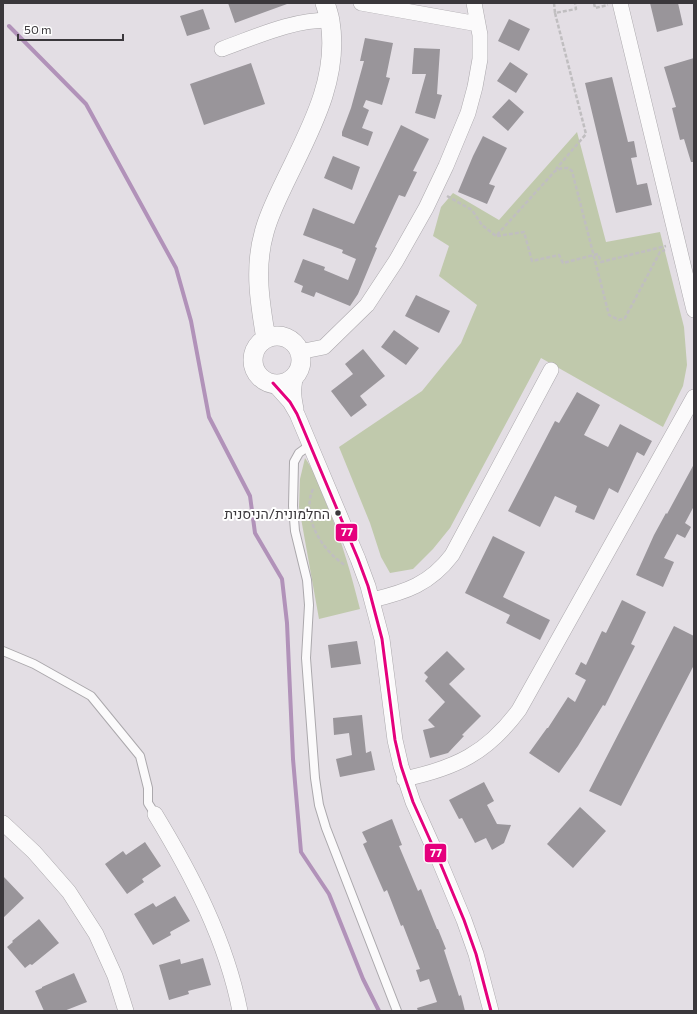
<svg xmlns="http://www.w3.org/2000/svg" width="697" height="1014" viewBox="0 0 697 1014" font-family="Commissioner,Heebo,sans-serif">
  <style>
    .green { fill: #c0c9ac }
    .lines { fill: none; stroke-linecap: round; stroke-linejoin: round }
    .stream { stroke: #b192b9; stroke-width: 4 }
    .building { fill: #99959a }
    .service-casing { stroke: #aba8ac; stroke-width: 10 }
    .minor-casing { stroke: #aba8ac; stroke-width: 16 }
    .tertiary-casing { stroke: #aba8ac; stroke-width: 20 }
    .path { stroke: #c0bec0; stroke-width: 2.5; stroke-dasharray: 4 2; stroke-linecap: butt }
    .service { stroke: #fbfafb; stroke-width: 8 }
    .minor { stroke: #fbfafb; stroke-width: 15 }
    .tertiary { stroke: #fbfafb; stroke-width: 19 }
    .bus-1-casing { stroke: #fff; stroke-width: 6 }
    .bus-1 { stroke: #e5007d; stroke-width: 3 }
    .bus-dot { fill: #3a373b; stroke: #fff; stroke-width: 1.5 }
    .labels { text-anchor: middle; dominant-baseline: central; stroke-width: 4; stroke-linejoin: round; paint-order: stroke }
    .bus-label { font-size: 14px; fill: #3a373b; stroke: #fff; text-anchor: end }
    .line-badge { stroke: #fff; stroke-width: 1.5 }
    .badge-label { font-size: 11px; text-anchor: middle; font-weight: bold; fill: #fff }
  </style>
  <rect width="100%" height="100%" fill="#e3dee4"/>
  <path class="green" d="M 577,132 L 606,242 L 660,232 L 684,327 L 687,365 L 683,386 L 663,427 L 541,358 L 450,528 L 433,549 L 413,569 L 390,573 L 381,557 L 370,523 L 339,447 L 422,391 L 461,343 L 477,305 L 439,276 L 449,246 L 433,236 L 441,207 L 453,193 L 499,220 Z
    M 305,458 C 315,472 320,488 326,503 C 341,538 351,573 360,609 L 319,619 L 299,507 L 300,479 Z"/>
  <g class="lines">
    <path class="stream" d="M 9,26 L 86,104 L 176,268 L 191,321 L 209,417 L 250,496 L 255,533 L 282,579 L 287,623 L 293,759 L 301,852 L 329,894 L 363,979 L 379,1011"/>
  </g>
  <path class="building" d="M 228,3 L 286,3 L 287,4 L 235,23 Z
    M 650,3 L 678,3 L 683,25 L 657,32 Z
    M 203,9 L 210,29 L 187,36 L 180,16 Z
    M 509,19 L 530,29 L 519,51 L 498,41 Z
    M 365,38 L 393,43 L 386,77 L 390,78 L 382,105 L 366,100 L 363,107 L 369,110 L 362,128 L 373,132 L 368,146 L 342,136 L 342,132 L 351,108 L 364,61 L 360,61 Z
    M 414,48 L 440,49 L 437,94 L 442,95 L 435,119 L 415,113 L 426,74 L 412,74 Z
    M 694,58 L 694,162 L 691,162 L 684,139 L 680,140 L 672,108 L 676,107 L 664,67 Z
    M 510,62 L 528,74 L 516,93 L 497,81 Z
    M 251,63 L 265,104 L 204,125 L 190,84 Z
    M 612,77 L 628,142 L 634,141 L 637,157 L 631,158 L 637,185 L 647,183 L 652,205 L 616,213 L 585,83 Z
    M 509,99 L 524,112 L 508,131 L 492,117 Z
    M 401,125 L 429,139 L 413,171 L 417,172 L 405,197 L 399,195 L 375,247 L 377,248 L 358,294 L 350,306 L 316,292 L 314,297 L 301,292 L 303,286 L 294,282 L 303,259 L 325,267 L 324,270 L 348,280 L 356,259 L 342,253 L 343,250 L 303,235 L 313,208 L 354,224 Z
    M 483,136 L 507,148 L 489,184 L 495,186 L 487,204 L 458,192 L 473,156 Z
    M 333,156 L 360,167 L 352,190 L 324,178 Z
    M 416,295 L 450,311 L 439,333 L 405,316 Z
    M 394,330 L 419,348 L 406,365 L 381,347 Z
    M 363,349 L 385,376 L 360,396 L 367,405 L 351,417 L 331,391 L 353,374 L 345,364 Z
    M 577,392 L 600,405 L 584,435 L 608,447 L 620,424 L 652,441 L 644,456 L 637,452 L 618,493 L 609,488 L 594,520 L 575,512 L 577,506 L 555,496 L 540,527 L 508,511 L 555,421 L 559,423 Z
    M 694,464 L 694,506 L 685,523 L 691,527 L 685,538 L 677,534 L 664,558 L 674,562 L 663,587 L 636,575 L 654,535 L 666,513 L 667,514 Z
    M 493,536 L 525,552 L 503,597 L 550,620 L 540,640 L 506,623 L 510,615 L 465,593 Z
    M 622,600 L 646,612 L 631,644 L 635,646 L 605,706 L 603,705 L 578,746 L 559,773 L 529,753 L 547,728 L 548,728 L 568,697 L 575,702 L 586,680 L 575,674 L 581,662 L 586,665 L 602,631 L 606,633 Z
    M 674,626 L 694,636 L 694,665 L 621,806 L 589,791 Z
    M 357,641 L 361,664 L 331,668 L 328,645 Z
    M 447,651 L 465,669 L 449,684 L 481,716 L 462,735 L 464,736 L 448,753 L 430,758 L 423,730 L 435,727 L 428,720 L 445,702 L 425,681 L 428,677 L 424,673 Z
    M 362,715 L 366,753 L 371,751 L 375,770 L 340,777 L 336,759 L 352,755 L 349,733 L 334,735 L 333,718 Z
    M 484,782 L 494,801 L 487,805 L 497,824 L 511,825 L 504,843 L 492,850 L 486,838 L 475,843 L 462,818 L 459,819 L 449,800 Z
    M 580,807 L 606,831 L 573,868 L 547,844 Z
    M 392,819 L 402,845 L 399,846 L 418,891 L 421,889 L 437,929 L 438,929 L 446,949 L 444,950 L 459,996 L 461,995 L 465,1011 L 418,1011 L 417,1008 L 437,1002 L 429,979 L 420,982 L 416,970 L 420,969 L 403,925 L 401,926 L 387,890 L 384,892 L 363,844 L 367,842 L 362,832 Z
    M 145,842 L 161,866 L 142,879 L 144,882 L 127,894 L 105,864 L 123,851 L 126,855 Z
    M 3,876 L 24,898 L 3,918 Z
    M 175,896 L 190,921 L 170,932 L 171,935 L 153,945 L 134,914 L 153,903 L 156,907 Z
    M 39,919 L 59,943 L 32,965 L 30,964 L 25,968 L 7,947 L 13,942 L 12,941 Z
    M 203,958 L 211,985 L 188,991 L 189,994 L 169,1000 L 159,965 L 180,959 L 181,964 Z
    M 74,973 L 87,1002 L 64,1011 L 44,1011 L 35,991 L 42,988 L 42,987 Z"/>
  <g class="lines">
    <defs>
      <path id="service" d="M 310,445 L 299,453 L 294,462 L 293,506 L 295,531 L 307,580 L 309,605 L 306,658 L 315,778 L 319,805 L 326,828 L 397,1011
        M 3,651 L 34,664 L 91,696 L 140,756 L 148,788 L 148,803 L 155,814"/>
      <path id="minor" d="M 361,3 L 478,24
        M 620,3 L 694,310
        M 222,49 C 258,36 291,20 330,20
        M 299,352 L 324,347 L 367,305 L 396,261 L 426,208 L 446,166 L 468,113 L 475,87 L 480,59 L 480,35 L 474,3
        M 273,383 L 290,402 L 297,414 L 358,559 L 368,586 L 382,639 L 395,740 L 401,766 L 413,802 L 439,860 L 464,920 L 476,954 L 491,1011
        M 296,409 C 293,395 292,384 298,371
        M 372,600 C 406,592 430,584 452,555 L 551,370
        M 404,779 C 456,768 487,753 519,710 L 694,397
        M 155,814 C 192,875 226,940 240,1011
        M 3,823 L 34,852 L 69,892 L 96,934 L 115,976 L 126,1011"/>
      <path id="tertiary" d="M253 360a24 24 0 1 1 48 0a24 24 0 1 1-48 0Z
        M 266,339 C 260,304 254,268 264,233 C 268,217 275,203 282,188 C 307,135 340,81 330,21 C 329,15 327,9 325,3"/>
    </defs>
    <use href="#service" class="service-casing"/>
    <use href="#minor" class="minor-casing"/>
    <use href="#tertiary" class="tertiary-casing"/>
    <path class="path" d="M 554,3 L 555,13 L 576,9 L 575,3
      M 594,3 L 595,8 L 608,5
      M 555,13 L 586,134 L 556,169
      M 447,196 L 472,210 L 482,225 L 496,236 L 555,171 L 562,168 L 568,168 L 572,171 L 609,315 L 619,320 L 625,318 L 660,252 L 665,250
      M 497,236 L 524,232 L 532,261 L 559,255 L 563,263 L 598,254 L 601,262 L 666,246
      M 313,489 C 301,516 321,550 345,565"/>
    <use href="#service" class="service"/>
    <use href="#minor" class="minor"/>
    <use href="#tertiary" class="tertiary"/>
    <defs>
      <path id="bus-1" d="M 273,383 L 290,402 L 297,414 L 358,559 L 368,586 L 382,639 L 395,740 L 401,766 L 413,802 L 439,860 L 464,920 L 476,954 L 491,1011"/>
    </defs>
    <use href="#bus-1" class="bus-1-casing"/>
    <use href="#bus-1" class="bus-1"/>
  </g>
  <circle class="bus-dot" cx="338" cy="513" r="3.5"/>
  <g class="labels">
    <g class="bus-label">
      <text x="330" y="513">החלמונית/הניסנית</text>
    </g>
  </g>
  <g class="line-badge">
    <rect x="335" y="523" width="23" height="19" rx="4" fill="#e5007d"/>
    <rect x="424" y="843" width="23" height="20" rx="4" fill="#e5007d"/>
  </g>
  <g class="badge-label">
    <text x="347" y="536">77</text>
    <text x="436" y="857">77</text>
  </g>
  <rect width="697" height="1014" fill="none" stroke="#3a373b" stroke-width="8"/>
  <path d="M18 34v6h105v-6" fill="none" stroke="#3a373b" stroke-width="2"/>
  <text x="24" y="34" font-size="12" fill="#3a373b" stroke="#ffffff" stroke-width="3" paint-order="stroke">50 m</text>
</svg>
